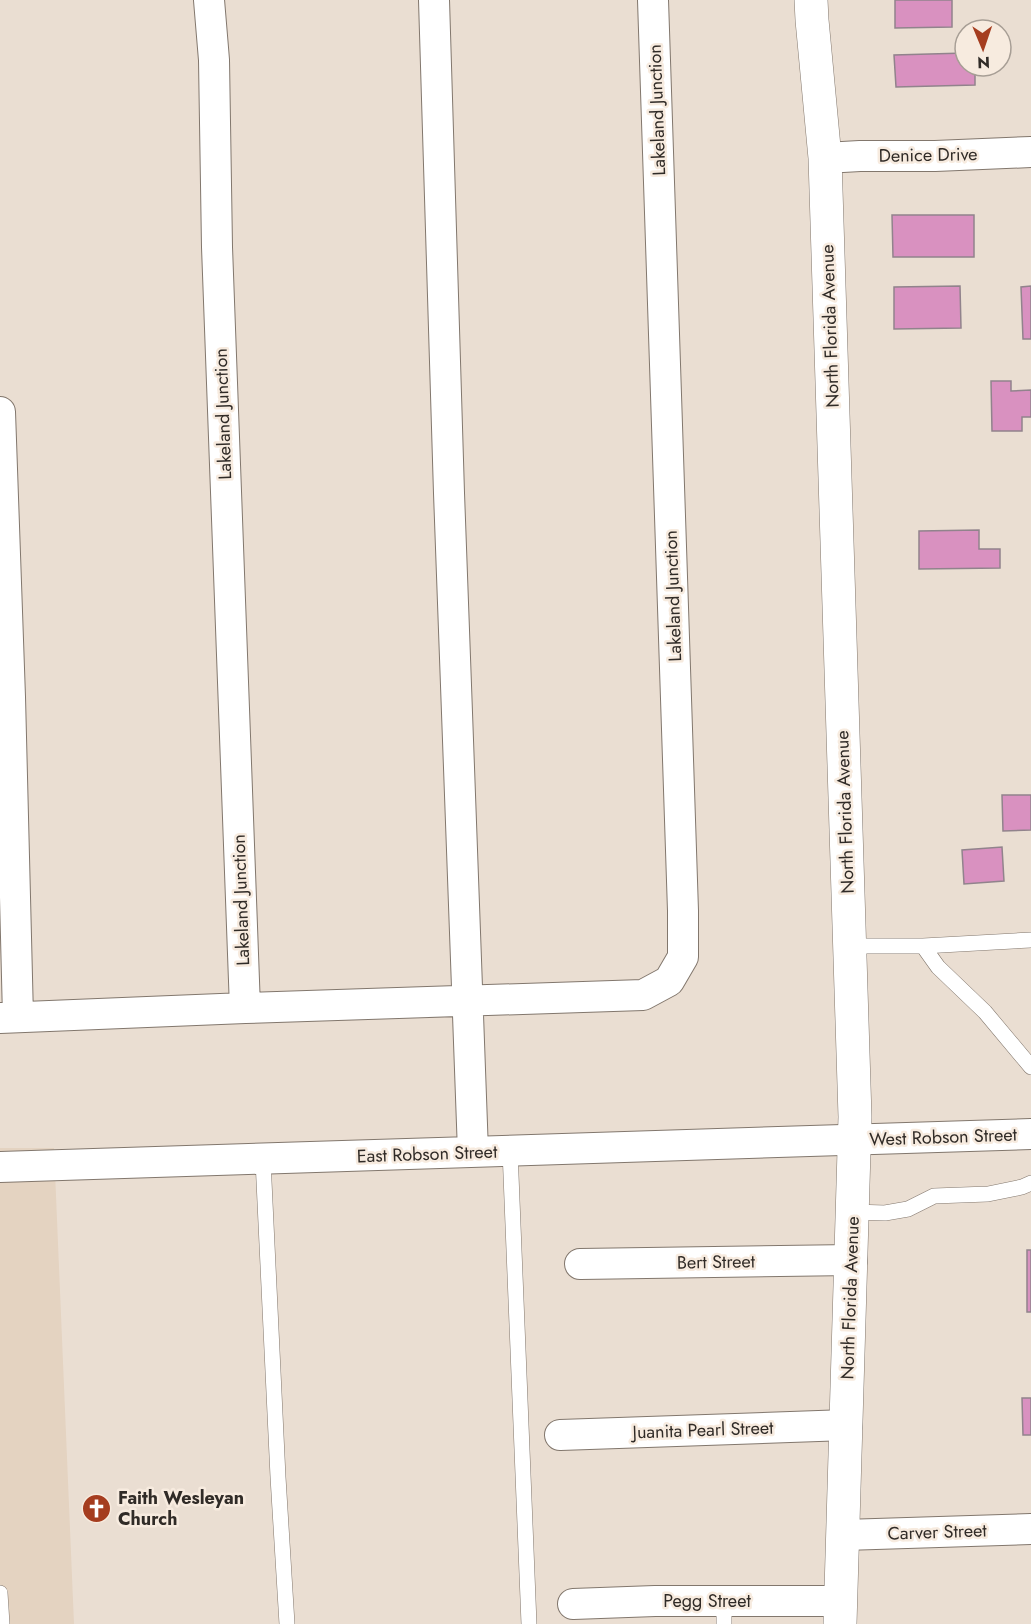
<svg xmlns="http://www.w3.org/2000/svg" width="1031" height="1624" viewBox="0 0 1031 1624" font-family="Jost,sans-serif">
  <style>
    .built { fill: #e4d3c1 }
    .building { fill: #d991c0; stroke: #91838c; stroke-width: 1.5 }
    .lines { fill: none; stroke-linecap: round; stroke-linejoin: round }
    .lane-casing { stroke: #82776d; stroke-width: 16 }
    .street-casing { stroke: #82776d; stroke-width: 32 }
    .secondary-casing { stroke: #82776d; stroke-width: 34 }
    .lane { stroke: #fff; stroke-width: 15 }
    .street { stroke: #fff; stroke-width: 30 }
    .secondary { stroke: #fff; stroke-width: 33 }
    .labels { text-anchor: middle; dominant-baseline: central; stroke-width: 5; stroke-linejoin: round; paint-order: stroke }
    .street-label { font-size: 18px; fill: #302b27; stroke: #f7ebdf }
    .poi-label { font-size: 18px; font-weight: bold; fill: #302b27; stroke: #f7ebdf; text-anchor: start }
  </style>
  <rect width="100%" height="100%" fill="#eaded2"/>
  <path class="built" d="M 0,1148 L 54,1148 L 74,1624 L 0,1624 Z"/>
  <path class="building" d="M 895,0 L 952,0 L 952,27 L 895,28 Z
    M 965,53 L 965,66 L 975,66 L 975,85 L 896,87 L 894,55 Z
    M 892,215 L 974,215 L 974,257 L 893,257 Z
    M 960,286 L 961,328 L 894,329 L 894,287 Z
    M 1031,286 L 1031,339 L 1023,339 L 1021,287 Z
    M 991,381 L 1011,381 L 1011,391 L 1031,390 L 1031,417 L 1022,417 L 1022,431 L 992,431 Z
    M 979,530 L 979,549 L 1000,549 L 1000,568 L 919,569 L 919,531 Z
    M 1002,795 L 1031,795 L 1031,830 L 1003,831 Z
    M 1002,847 L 1004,881 L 964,884 L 962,850 Z
    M 1027,1250 L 1031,1250 L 1031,1312 L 1027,1312 Z
    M 1022,1398 L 1031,1398 L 1031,1435 L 1023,1435 Z"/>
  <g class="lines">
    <defs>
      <path id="lane" d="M 849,946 L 923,946 L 938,967 L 985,1012 L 1031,1067
        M 923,946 L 1031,940
        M 510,1150 L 529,1624
        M 263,1160 L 278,1477 L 287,1624
        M 853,1212 L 885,1213 L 908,1209 L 934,1196 L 988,1194 L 1022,1187 L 1031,1183
        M 0,1593 L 2,1624
        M 724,1624 L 724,1601"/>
      <path id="street" d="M 209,0 L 214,60 L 217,247 L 245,1008
        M 434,0 L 449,493 L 473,1152
        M 825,158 L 860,156 L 935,156 L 1031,152
        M 0,412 L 10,697 L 18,1017
        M 0,1018 L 245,1008 L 643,995 L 669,981 L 683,957 L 683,911 L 653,0
        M 0,1167 L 1031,1134
        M 580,1264 L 852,1260
        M 560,1435 L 847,1425
        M 844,1535 L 1031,1529
        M 573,1604 L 655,1601 L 841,1601"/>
      <path id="secondary" d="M 811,0 L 812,20 L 825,158 L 855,1117 L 840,1624"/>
    </defs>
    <use href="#lane" class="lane-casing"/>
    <use href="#street" class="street-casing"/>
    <use href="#secondary" class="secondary-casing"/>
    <use href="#lane" class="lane"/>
    <use href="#street" class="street"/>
    <use href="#secondary" class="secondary"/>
  </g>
  <defs>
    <symbol id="church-disc" viewBox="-11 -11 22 22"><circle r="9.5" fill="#a53d1f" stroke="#f7ebdf"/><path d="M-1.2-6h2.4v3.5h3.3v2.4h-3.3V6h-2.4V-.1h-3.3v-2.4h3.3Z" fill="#fff"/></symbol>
  </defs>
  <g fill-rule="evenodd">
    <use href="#church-disc" x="80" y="1492" width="33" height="33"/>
  </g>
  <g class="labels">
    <g class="street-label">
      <text transform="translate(657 110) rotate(-92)">Lakeland Junction</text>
      <text transform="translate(928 155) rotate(-1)">Denice Drive</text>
      <text transform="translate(830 326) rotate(-92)">North Florida Avenue</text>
      <text transform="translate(223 414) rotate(-92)">Lakeland Junction</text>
      <text transform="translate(673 596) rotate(-92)">Lakeland Junction</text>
      <text transform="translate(845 812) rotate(-92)">North Florida Avenue</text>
      <text transform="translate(241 900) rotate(-92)">Lakeland Junction</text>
      <text transform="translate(943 1137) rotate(-2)">West Robson Street</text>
      <text transform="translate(427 1154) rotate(-2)">East Robson Street</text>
      <text transform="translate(716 1262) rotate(-1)">Bert Street</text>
      <text transform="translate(850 1298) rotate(-88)">North Florida Avenue</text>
      <text transform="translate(703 1430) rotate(-2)">Juanita Pearl Street</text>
      <text transform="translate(937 1532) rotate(-2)">Carver Street</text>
      <text x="707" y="1601">Pegg Street</text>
    </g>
    <g class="poi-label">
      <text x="118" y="1498">Faith Wesleyan<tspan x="118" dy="21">Church</tspan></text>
    </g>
  </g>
  <g transform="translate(983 48) rotate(178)"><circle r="28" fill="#f7ebdf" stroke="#a79e95" stroke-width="1.5"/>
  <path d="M0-4.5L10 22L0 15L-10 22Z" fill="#a53d1f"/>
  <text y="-9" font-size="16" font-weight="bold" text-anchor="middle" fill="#302b27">N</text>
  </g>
</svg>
